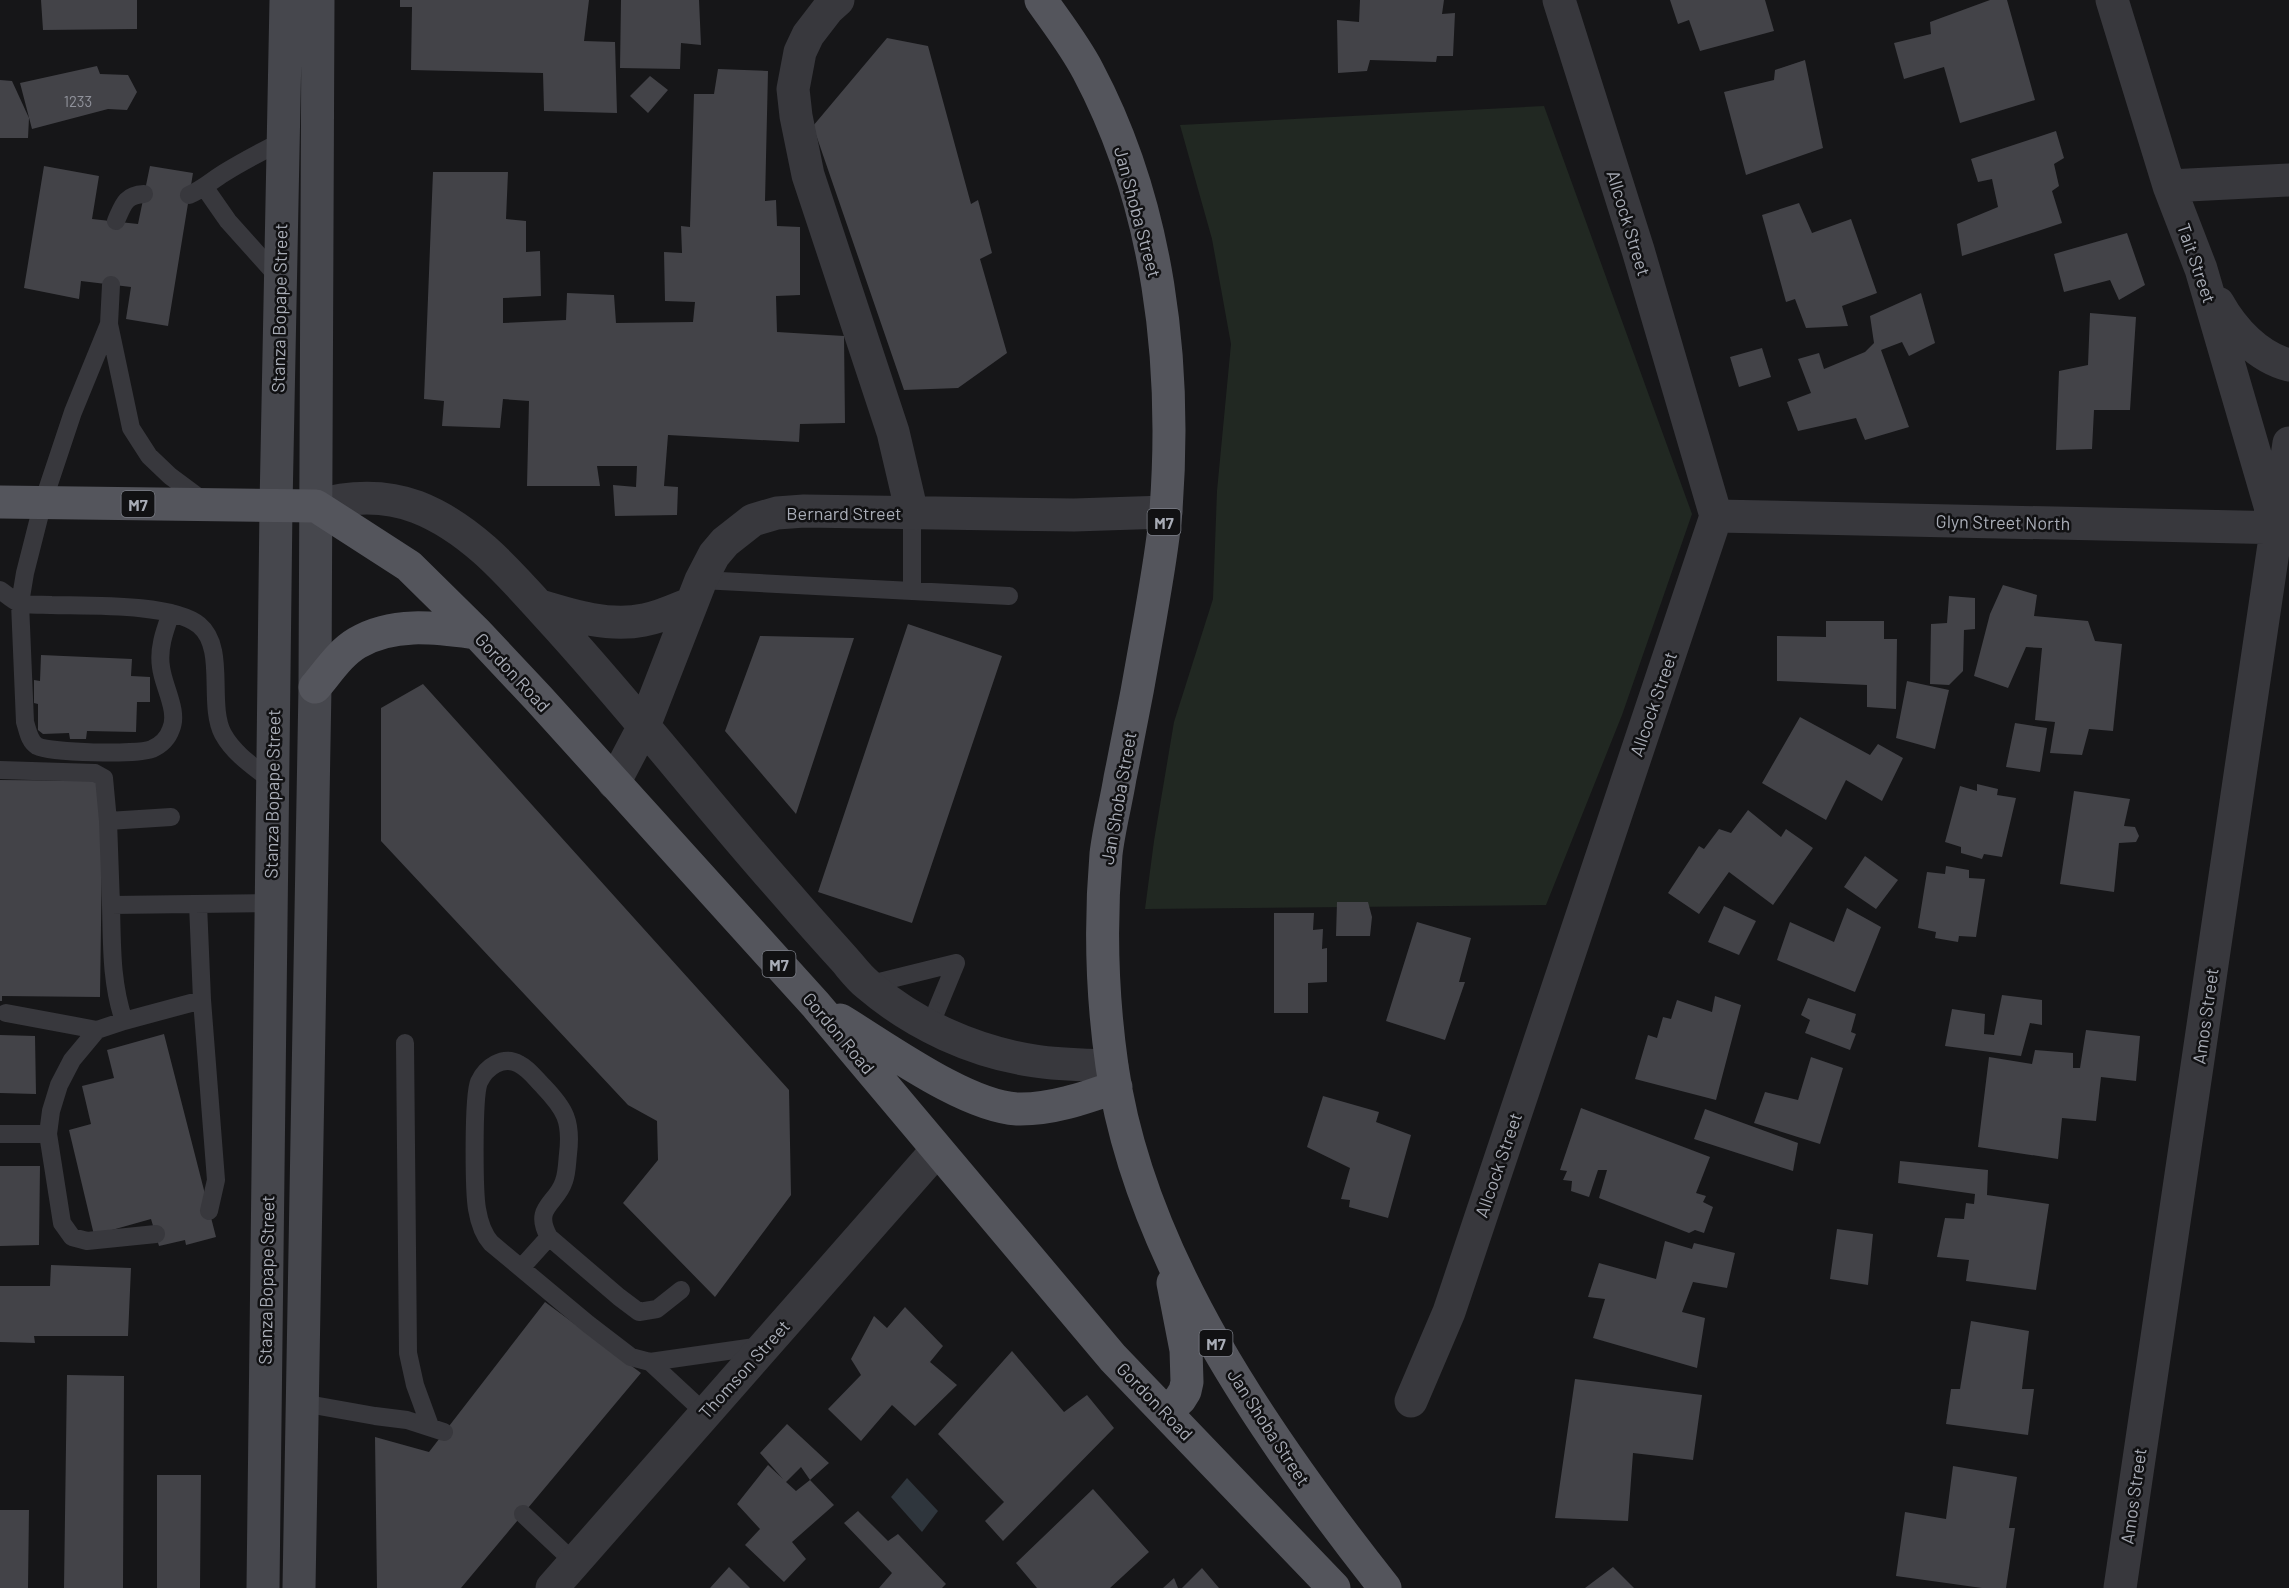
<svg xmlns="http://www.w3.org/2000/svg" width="2289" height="1588" viewBox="0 0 2289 1588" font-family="Barlow,sans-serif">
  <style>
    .green { fill: #212822 }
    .water { fill: #2f363d }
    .building { fill: #434348; fill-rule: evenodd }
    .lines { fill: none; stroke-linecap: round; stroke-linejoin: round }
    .service { stroke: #38383d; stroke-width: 18 }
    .minor { stroke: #38383d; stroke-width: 33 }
    .secondary { stroke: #46474d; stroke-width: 33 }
    .primary { stroke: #54555c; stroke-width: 33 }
    .labels { text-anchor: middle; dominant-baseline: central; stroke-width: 5; stroke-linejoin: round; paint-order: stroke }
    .number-label { font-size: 15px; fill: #90929b }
    .shield { fill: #111113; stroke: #7b7e86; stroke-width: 1.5 }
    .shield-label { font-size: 16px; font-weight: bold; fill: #a9adb7 }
    .street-label { font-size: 18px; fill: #a9adb7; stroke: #111113 }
  </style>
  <rect width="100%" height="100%" fill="#161618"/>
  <path class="green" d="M 1544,106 L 1692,514 L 1622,715 L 1546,905 L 1145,909 L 1154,841 L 1174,722 L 1213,599 L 1217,491 L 1231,344 L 1212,239 L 1180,125 Z"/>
  <path class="water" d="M 907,1478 L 938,1511 L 922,1532 L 891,1497 Z"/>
  <path class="building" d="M 41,0 L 137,0 L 137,29 L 43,30 Z
    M 400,0 L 589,0 L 584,41 L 615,42 L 617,113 L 544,111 L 543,73 L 411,70 L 412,7 L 400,7 Z
    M 621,0 L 699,0 L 701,45 L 681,43 L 680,69 L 620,68 Z
    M 1360,0 L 1444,0 L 1442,14 L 1455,13 L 1453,56 L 1437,56 L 1436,62 L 1370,60 L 1367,71 L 1338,73 L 1337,20 L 1359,22 Z
    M 1670,0 L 1765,0 L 1774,31 L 1700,51 L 1689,20 L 1678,24 Z
    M 1990,0 L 2007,0 L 2035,100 L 1960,123 L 1944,67 L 1904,79 L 1894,43 L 1931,34 L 1930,22 Z
    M 887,38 L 928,46 L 971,204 L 978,200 L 992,253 L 980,259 L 1007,353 L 958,388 L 904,390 L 813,126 Z
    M 1805,60 L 1823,148 L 1746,175 L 1724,92 L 1774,80 L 1775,70 Z
    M 97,66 L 100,74 L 128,75 L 137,92 L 127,110 L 108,109 L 32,129 L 20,83 Z
    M 718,69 L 768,71 L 765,201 L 776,200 L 777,226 L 800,227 L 800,295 L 776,296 L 777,332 L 844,336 L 845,423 L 800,424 L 799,442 L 668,435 L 664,486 L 678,487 L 677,515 L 615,516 L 613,485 L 636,487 L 637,466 L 597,466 L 600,486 L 527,486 L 529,401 L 503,399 L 500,428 L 442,426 L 444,401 L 424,399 L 433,172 L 508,172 L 506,219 L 526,221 L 526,252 L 540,251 L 541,296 L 503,298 L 503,323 L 566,320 L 567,293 L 614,295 L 616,323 L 693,322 L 695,302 L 665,301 L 664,252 L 682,253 L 681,226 L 690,227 L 694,94 L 714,94 Z
    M 650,76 L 668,90 L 648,113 L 630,96 Z
    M 0,80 L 12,81 L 29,118 L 28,138 L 0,138 Z
    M 2056,131 L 2064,158 L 2054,164 L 2059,186 L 2052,191 L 2062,223 L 1962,256 L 1957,224 L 1998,207 L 1992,179 L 1978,182 L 1971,159 Z
    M 44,166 L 99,176 L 92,219 L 138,224 L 150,166 L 193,173 L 168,326 L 126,319 L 131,287 L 81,281 L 79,299 L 24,288 Z
    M 1799,203 L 1812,233 L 1851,219 L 1877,293 L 1842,306 L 1848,326 L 1806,328 L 1795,299 L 1786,302 L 1762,215 Z
    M 2127,233 L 2145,285 L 2119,300 L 2110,280 L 2064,292 L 2054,254 Z
    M 1921,293 L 1935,343 L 1909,356 L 1902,342 L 1881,350 L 1909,427 L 1865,440 L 1856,418 L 1798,431 L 1787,402 L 1811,393 L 1798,359 L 1819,353 L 1824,369 L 1865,352 L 1874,343 L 1870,316 Z
    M 2090,313 L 2136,317 L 2130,410 L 2094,410 L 2092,449 L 2056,450 L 2059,371 L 2088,365 Z
    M 1762,348 L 1771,377 L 1739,387 L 1730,357 Z
    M 2003,585 L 2037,595 L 2034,616 L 2088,621 L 2095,641 L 2122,644 L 2113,731 L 2089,729 L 2082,755 L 2050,753 L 2055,722 L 2035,720 L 2042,648 L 2026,647 L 2008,688 L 1974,676 L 1990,614 Z
    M 1949,596 L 1975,598 L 1975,629 L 1964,630 L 1963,671 L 1949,685 L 1930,684 L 1931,624 L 1947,623 Z
    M 1826,621 L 1884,621 L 1884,639 L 1897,639 L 1896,709 L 1867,707 L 1867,685 L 1777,681 L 1777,636 L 1826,637 Z
    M 908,624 L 1002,656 L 912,923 L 818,892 Z
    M 760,636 L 854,638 L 796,814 L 725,731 Z
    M 41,655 L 132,659 L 131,676 L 150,677 L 150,702 L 137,702 L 136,732 L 87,731 L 86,739 L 70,739 L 69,733 L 43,734 L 38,730 L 38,704 L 34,703 L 34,680 L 40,681 Z
    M 1907,681 L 1949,690 L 1935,749 L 1896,738 Z
    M 423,684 L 789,1090 L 791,1195 L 715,1297 L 623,1203 L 658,1160 L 657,1121 L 628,1105 L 381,841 L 381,708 Z
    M 1800,717 L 1870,755 L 1878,744 L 1903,758 L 1882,801 L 1846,780 L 1826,820 L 1762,783 Z
    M 2015,723 L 2047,728 L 2040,772 L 2006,767 Z
    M 0,780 L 103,781 L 100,997 L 2,996 L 2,1001 L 0,1001 Z
    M 1977,784 L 1998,789 L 1997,795 L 2016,798 L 2002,857 L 1984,854 L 1982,859 L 1961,853 L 1961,847 L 1945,842 L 1960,786 L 1977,791 Z
    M 2074,791 L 2130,799 L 2124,826 L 2135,827 L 2139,836 L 2136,842 L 2119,843 L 2114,892 L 2060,884 Z
    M 1748,810 L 1781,837 L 1786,829 L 1813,848 L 1773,905 L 1729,872 L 1699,914 L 1668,893 L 1699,846 L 1704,849 L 1719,829 L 1731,833 Z
    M 1865,856 L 1898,880 L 1876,909 L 1844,887 Z
    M 1946,866 L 1969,870 L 1969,878 L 1985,879 L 1976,937 L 1959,936 L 1958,942 L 1935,938 L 1936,932 L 1918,928 L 1927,872 L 1945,874 Z
    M 1337,902 L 1368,902 L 1372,917 L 1370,936 L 1336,936 Z
    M 1724,906 L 1756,921 L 1739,955 L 1708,942 Z
    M 1847,908 L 1881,927 L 1855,992 L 1777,960 L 1790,922 L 1834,942 Z
    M 1274,913 L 1314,913 L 1313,930 L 1323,929 L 1322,949 L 1327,948 L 1327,982 L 1308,983 L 1308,1013 L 1274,1013 Z
    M 1417,922 L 1471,938 L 1459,982 L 1465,982 L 1445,1040 L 1386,1021 Z
    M 2002,995 L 2042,1000 L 2042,1025 L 2030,1023 L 2021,1056 L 1945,1046 L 1952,1009 L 1985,1014 L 1984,1034 L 1994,1035 Z
    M 1715,996 L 1741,1005 L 1716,1100 L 1635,1079 L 1648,1035 L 1657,1038 L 1663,1017 L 1671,1019 L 1677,1000 L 1712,1012 Z
    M 1808,998 L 1856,1014 L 1851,1032 L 1856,1034 L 1850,1050 L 1805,1033 L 1810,1020 L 1801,1015 Z
    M 2086,1030 L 2140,1036 L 2136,1081 L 2101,1077 L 2096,1121 L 2062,1118 L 2058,1159 L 1978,1147 L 1989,1057 L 2032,1064 L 2035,1050 L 2073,1053 L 2073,1068 L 2080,1068 Z
    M 164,1034 L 216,1237 L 186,1245 L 185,1240 L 159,1246 L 151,1219 L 94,1235 L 69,1130 L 91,1124 L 82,1086 L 114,1078 L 107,1050 Z
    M 0,1035 L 35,1036 L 36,1094 L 0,1093 Z
    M 1811,1057 L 1843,1068 L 1820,1144 L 1754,1123 L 1765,1092 L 1798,1100 Z
    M 1323,1096 L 1379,1112 L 1376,1122 L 1411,1135 L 1388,1218 L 1349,1207 L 1350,1200 L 1341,1199 L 1350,1168 L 1307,1147 Z
    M 1581,1108 L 1710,1157 L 1696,1193 L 1706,1196 L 1703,1202 L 1713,1207 L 1704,1233 L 1695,1230 L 1689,1233 L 1599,1198 L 1607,1170 L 1598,1170 L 1589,1197 L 1571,1191 L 1572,1181 L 1563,1180 L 1567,1171 L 1560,1170 Z
    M 1705,1109 L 1798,1143 L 1793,1171 L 1694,1139 Z
    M 1900,1161 L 1988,1170 L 1987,1195 L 2049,1204 L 2036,1290 L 1966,1281 L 1969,1260 L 1937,1257 L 1945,1218 L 1964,1219 L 1966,1203 L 1974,1204 L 1975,1194 L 1898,1183 Z
    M 0,1166 L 40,1166 L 39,1245 L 0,1246 Z
    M 1837,1229 L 1873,1234 L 1868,1285 L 1830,1279 Z
    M 1665,1241 L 1692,1249 L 1694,1243 L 1735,1253 L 1727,1288 L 1693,1282 L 1682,1312 L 1705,1318 L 1697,1368 L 1593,1338 L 1605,1299 L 1588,1297 L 1599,1263 L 1656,1279 Z
    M 51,1265 L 131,1268 L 128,1336 L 34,1336 L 35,1343 L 0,1342 L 0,1286 L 50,1286 Z
    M 545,1302 L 641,1373 L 461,1588 L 377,1588 L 375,1437 L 429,1452 Z
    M 905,1307 L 943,1346 L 930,1362 L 957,1385 L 915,1426 L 892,1405 L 861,1441 L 828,1409 L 861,1375 L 851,1359 L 874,1316 L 887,1328 Z
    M 1971,1321 L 2029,1331 L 2022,1389 L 2034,1389 L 2028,1435 L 1946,1424 L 1951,1389 L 1960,1389 Z
    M 1012,1351 L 1064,1412 L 1087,1395 L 1114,1428 L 1003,1541 L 985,1521 L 1004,1502 L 938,1434 Z
    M 67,1375 L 124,1376 L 123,1588 L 64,1588 Z
    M 1575,1379 L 1702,1395 L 1693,1460 L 1633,1453 L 1628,1521 L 1555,1518 Z
    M 787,1424 L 829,1463 L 810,1480 L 834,1505 L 792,1542 L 806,1559 L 784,1582 L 745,1545 L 760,1529 L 737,1504 L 768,1465 L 783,1479 L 760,1453 ZM 801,1467 L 810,1480 L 796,1491 L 786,1482 Z
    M 1953,1466 L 2017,1477 L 2009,1528 L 2015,1528 L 2006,1588 L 1982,1588 L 1896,1576 L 1905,1512 L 1946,1519 Z
    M 157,1475 L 201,1475 L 200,1588 L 157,1588 Z
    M 1093,1489 L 1149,1552 L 1110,1588 L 1037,1588 L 1016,1563 Z
    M 0,1510 L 29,1510 L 28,1588 L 0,1588 Z
    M 858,1511 L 888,1541 L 898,1534 L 946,1584 L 942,1588 L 879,1588 L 892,1573 L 844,1523 Z
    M 729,1567 L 750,1588 L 710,1588 Z
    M 1613,1567 L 1634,1588 L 1585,1588 Z
    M 1202,1568 L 1219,1588 L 1182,1588 Z
    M 1174,1578 L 1178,1588 L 1163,1588 Z"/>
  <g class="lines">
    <path class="service" d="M 205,188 L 228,221 L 280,279
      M 189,195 C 203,189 211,181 224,173 C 243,161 263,151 282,141
      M 116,221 C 123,205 125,195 144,194
      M 111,285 L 109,324 L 131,428 L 149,456 L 170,476 L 205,502
      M 109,324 L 73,412 L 43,502 L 25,573 L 20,603 L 25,722 C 28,731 29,741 37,746 C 51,753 137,755 152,749 C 161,745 168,738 171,729 C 179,711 163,686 161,667 C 158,648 165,630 171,613
      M 701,580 L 1009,596
      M 0,590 C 6,594 12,600 19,603 C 28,606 41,604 51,605 C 86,606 172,603 199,625 C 227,648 207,704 223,734 C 234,754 254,767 272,781
      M 912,591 L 912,513
      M 0,770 L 95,773 L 104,778 L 108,821
      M 198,904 L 202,1000 L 216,1180 L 209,1211
      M 111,905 L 108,821 L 171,817
      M 867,985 L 956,963
      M 202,1000 L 124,1021 C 111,983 112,945 111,905 L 270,903
      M 6,1013 L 97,1030
      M 124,1021 L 97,1030 L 72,1060 L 59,1085 L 51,1111 L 48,1134 L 62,1223 L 72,1237 L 87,1241 L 156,1234
      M 930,1026 L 956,963
      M 405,1043 L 408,1353 L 415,1385 L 430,1426
      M 0,1134 L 48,1134
      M 521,1268 L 549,1237
      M 681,1290 L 657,1309 L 639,1312 L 619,1297 L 549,1237 C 532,1207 557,1204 564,1181 C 567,1173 567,1163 568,1154 C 572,1121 565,1109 543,1086 C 535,1078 529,1069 519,1064 C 503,1055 486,1067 479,1082 C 473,1097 474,1191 477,1209 C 479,1221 483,1234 491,1243 L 588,1324 L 631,1357 L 650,1362 L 762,1346
      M 650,1362 L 705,1413
      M 302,1403 L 375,1416 L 407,1420 L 444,1432
      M 523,1514 L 574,1562"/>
    <path class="minor" d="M 838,0 L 828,9 L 808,35 L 800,52 L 793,89 L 796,116 L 808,175 L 893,432 L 912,513
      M 2112,0 L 2169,186 L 2201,269 L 2273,516
      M 2169,186 L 2289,180
      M 2218,303 C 2233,330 2258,357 2289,365
      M 316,506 C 349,496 385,495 417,507 C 471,528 510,574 547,615 C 631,706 707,805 789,897 C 807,918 825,938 844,959 C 851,967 859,978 868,985 C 915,1025 974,1052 1035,1061 C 1060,1065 1087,1065 1112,1066
      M 1716,516 L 2289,528
      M 540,606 C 573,616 609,627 644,620 C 661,617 677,609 692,603
      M 614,783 L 644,726 L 701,580 L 714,555 L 725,542 L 753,520 L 777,513 L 804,511 L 1074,515 L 1166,512
      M 1411,1401 L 1449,1312 L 1716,516 L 1638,250 L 1559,0
      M 552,1588 L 937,1150
      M 2120,1588 L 2289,443"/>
    <path class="secondary" d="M 263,1588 L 276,506 L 286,0
      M 299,1588 L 315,687 L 318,0"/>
    <path class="primary" d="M 1041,0 C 1057,23 1075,46 1088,71 C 1159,205 1177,361 1166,510 C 1163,546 1156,583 1150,619 C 1141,672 1131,725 1120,778 C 1116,803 1109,828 1106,854 C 1100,924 1102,996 1112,1066 C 1139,1257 1268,1440 1385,1588
      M 0,502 L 316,506 L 409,566 L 477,633 L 539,699 L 816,1005 L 1113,1358 L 1334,1588
      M 315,687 C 328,672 340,653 357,643 C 394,621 438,628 477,633
      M 840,1020 C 885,1047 965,1106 1017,1109 C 1050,1110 1085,1098 1116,1087
      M 1166,1412 L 1180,1399 L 1185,1391 L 1187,1382 L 1186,1350 L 1173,1283"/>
  </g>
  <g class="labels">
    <g class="number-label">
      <text x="78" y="101">1233</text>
    </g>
    <g class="shield">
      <rect x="121.5" y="491" width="33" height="26" rx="4.5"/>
      <rect x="1147.5" y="509" width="33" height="26" rx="4.5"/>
      <rect x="762.5" y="951" width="33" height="26" rx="4.5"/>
      <rect x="1199.5" y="1330" width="33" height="26" rx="4.5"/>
    </g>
    <g class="shield-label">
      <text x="138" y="504">M7</text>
      <text x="1164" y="522">M7</text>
      <text x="779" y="964">M7</text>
      <text x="1216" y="1343">M7</text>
    </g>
    <g class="street-label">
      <text transform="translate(1138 212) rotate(75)">Jan Shoba Street</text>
      <text transform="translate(1629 223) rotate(73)">Allcock Street</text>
      <text transform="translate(2197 263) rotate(71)">Tait Street</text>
      <text transform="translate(279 308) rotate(-89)">Stanza Bopape Street</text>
      <text x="844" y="513">Bernard Street</text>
      <text transform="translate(2003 522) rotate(1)">Glyn Street North</text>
      <text transform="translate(513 672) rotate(47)">Gordon Road</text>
      <text transform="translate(1653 704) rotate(-71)">Allcock Street</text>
      <text transform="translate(272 794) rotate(-89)">Stanza Bopape Street</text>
      <text transform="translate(1118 798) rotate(-80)">Jan Shoba Street</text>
      <text transform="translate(2205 1016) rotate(-82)">Amos Street</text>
      <text transform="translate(839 1033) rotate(50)">Gordon Road</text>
      <text transform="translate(1498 1165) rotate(-71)">Allcock Street</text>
      <text transform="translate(266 1280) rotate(-89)">Stanza Bopape Street</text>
      <text transform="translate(744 1369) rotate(-48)">Thomson Street</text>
      <text transform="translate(1155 1401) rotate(46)">Gordon Road</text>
      <text transform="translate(1269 1427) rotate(57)">Jan Shoba Street</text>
      <text transform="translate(2133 1496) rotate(-82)">Amos Street</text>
    </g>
  </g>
</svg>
